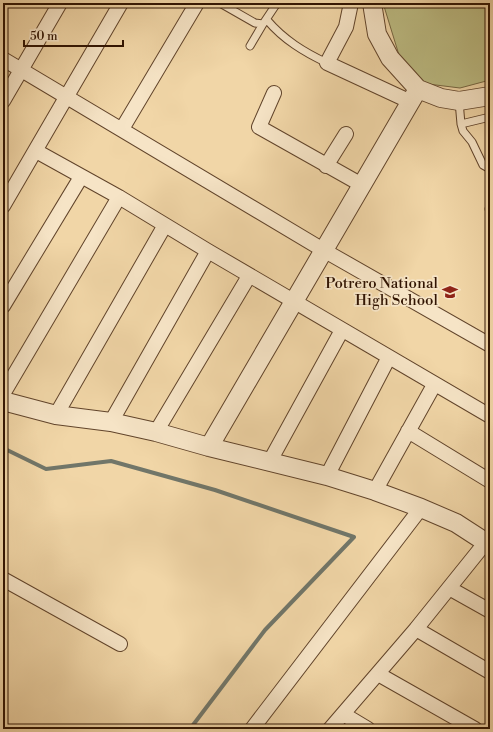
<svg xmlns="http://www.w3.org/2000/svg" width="493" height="732" viewBox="0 0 493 732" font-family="'Libre Bodoni',serif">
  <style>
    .green { fill: #bdbd84; stroke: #776843 }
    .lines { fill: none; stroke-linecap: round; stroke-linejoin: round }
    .stream { stroke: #717669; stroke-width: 4 }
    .service-casing { stroke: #61442b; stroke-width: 9 }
    .minor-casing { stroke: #61442b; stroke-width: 16 }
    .tertiary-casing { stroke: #61442b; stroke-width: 20 }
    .service { stroke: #f6e4c6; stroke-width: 7 }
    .minor { stroke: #f6e4c6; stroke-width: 14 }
    .tertiary { stroke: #f6e4c6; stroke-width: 18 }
    .labels { text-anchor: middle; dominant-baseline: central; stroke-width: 3.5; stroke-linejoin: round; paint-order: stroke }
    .poi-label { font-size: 15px; fill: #311402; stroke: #f6e4c6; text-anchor: end }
  </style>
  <rect width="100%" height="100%" fill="#f1d6a7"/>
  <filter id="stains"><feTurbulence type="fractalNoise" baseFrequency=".005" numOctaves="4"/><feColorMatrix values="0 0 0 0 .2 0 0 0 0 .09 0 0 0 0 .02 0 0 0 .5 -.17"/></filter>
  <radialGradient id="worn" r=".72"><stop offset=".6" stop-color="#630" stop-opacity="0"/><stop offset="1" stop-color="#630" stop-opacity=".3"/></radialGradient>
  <path class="green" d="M 383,3 L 490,3 L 490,80 L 460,88 L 428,84 L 412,75 L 399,55 Z"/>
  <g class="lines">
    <path class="stream" d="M 3,448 L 46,469 L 111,461 L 215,490 L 354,537 L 265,630 L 190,729"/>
    <defs>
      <path id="service" d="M 220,3 L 255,23 L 263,24 L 277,3
        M 267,20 C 284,40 304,52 327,63
        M 250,46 L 263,24
        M 459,101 L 461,124 L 463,131 L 472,142 L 483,165 L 490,169
        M 461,124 L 490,117
        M 489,209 L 490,208"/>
      <path id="minor" d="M 351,3 L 346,27 L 327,63 L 411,102
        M 3,59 L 325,251 L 490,345
        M 274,93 L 259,127 L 362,185
        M 3,101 L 60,3
        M 122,129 L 197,3
        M 36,151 L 119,197 L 208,251 L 490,416
        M 326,166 L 346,134
        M 3,206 L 121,3
        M 3,306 L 81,177
        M 3,394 L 119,197
        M 56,415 L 165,225
        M 111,422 L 208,251
        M 408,431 L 490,481
        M 156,432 L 249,276
        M 270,461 L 342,330
        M 327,476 L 389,357
        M 375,491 L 434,385
        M 3,579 L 120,644
        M 449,588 L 490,611
        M 416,629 L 490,672
        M 378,674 L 475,729
        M 343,714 L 368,729
        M 252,729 L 421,508
        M 330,729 L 416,629 L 490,537"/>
      <path id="tertiary" d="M 372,3 L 377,34 L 390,58 L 418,89 L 441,98 L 459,101 L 490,96
        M 3,401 L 56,415 L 111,422 L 156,432 L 209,447 L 327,476 L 375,491 L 421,508 L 456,523 L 490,545
        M 209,447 L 418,89"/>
    </defs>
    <use href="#service" class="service-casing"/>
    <use href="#minor" class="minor-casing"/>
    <use href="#tertiary" class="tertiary-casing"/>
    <use href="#service" class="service"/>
    <use href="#minor" class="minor"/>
    <use href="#tertiary" class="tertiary"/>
  </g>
  <defs>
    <symbol id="school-bare" viewBox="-9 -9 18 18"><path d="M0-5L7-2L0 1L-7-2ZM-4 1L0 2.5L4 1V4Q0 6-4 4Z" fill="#8f2418" stroke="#f6e4c6" stroke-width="2.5" paint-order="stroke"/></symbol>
  </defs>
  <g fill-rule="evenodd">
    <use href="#school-bare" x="439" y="281" width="22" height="22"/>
  </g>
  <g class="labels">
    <g class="poi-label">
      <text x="438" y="283">Potrero National<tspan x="438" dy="17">High School</tspan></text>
    </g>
  </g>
  <rect width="493" height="732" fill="none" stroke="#f1d6a7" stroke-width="16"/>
  <rect x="4" y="4" width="485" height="724" fill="none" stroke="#311402" stroke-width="2"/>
  <rect x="8" y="8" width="477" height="716" fill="none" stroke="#311402"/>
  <path d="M24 40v6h99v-6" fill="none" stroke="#311402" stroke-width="2"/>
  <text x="30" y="40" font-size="12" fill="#311402" stroke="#f6e4c6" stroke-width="3" paint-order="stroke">50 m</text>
  <rect width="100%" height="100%" filter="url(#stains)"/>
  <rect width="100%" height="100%" fill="url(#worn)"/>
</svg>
